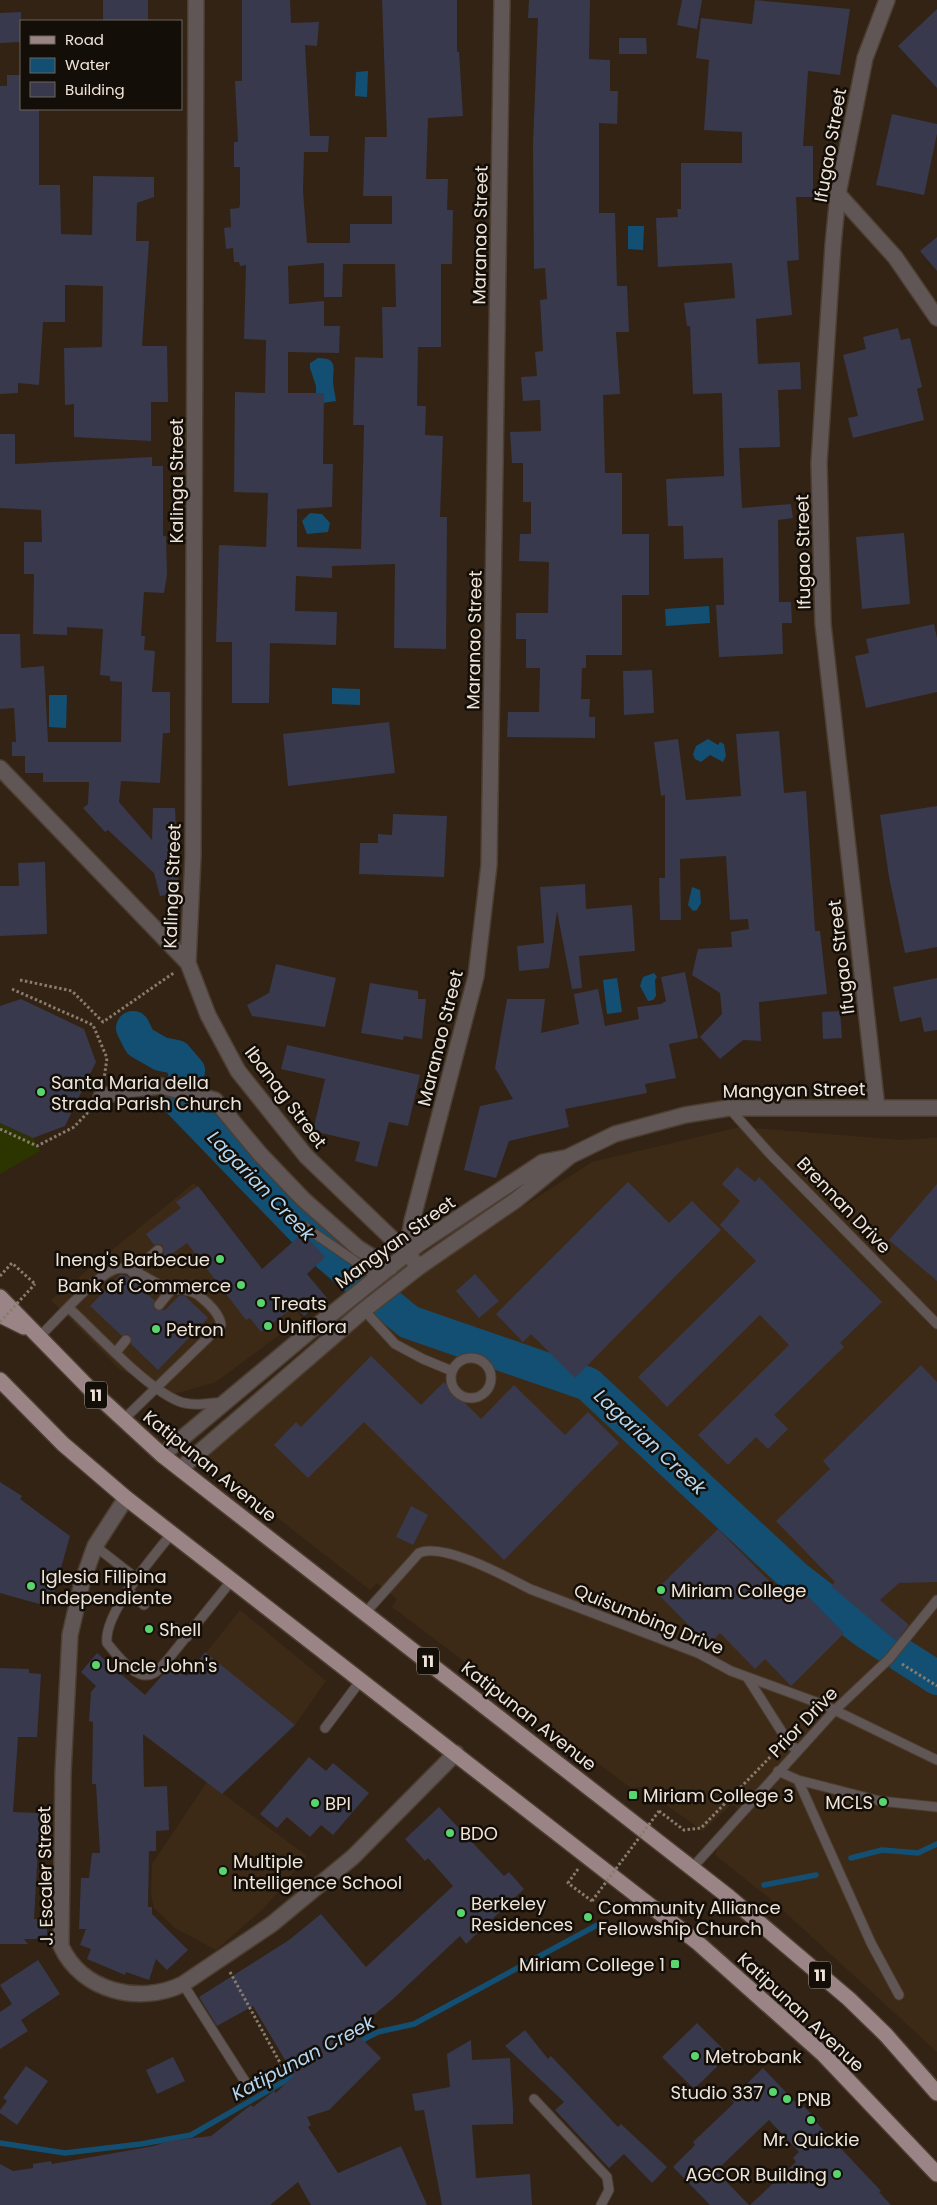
<svg xmlns="http://www.w3.org/2000/svg" width="937" height="2205" viewBox="0 0 937 2205" font-family="Poppins,sans-serif">
  <style>
    .built { fill: #3d2a16 }
    .green { fill: #2c3500 }
    .water { fill: #134f73 }
    .lines { fill: none; stroke-linecap: round; stroke-linejoin: round }
    .stream { stroke: #134f73; stroke-width: 5.5 }
    .river { stroke: #134f73; stroke-width: 34 }
    .building { fill: #38394c; fill-rule: evenodd }
    .lane-casing { stroke: #4c3e30; stroke-width: 11 }
    .street-casing { stroke: #4c3e30; stroke-width: 18 }
    .primary-casing { stroke: #4c3e30; stroke-width: 18 }
    .path { stroke: #887c6f; stroke-width: 3; stroke-dasharray: 2.5 2.5; stroke-linecap: butt }
    .lane { stroke: #615656; stroke-width: 9 }
    .street { stroke: #615656; stroke-width: 15 }
    .primary { stroke: #9b8485; stroke-width: 15 }
    .path-bridge { stroke: #887c6f; stroke-width: 3; stroke-dasharray: 2.5 2.5; stroke-linecap: butt }
    .poi-dot { fill: #59d56f; stroke: #140e08; stroke-width: 2 }
    .labels { text-anchor: middle; dominant-baseline: central; stroke-width: 5; stroke-linejoin: round; paint-order: stroke }
    .shield { fill: #140e08; stroke: #ada49b; stroke-width: 1 }
    .shield-label { font-size: 16px; font-weight: bold; fill: #eee4da }
    .street-label { font-size: 18px; fill: #eee4da; stroke: #140e08 }
    .poi-label { font-size: 18px; fill: #eee4da; stroke: #140e08; text-anchor: start }
    .water-label { font-size: 19px; font-style: italic; fill: #b3d7f2; stroke: #140e08 }
  </style>
  <rect width="100%" height="100%" fill="#322314"/>
  <path class="built" d="M 740,1127 L 902,1140 L 937,1138 L 937,2052 L 774,1902 L 715,1855 L 719,1843 L 746,1817 L 732,1804 L 703,1831 L 641,1787 L 631,1788 L 392,1607 L 397,1599 L 377,1583 L 370,1590 L 202,1459 L 334,1342 L 423,1271 L 592,1162 Z
    M 194,1183 L 302,1318 L 216,1382 L 174,1394 L 119,1369 L 51,1300 Z
    M 240,1610 L 326,1681 L 295,1725 L 222,1793 L 307,1856 L 264,1908 L 216,1950 L 175,1928 L 154,1908 L 151,1895 L 152,1864 L 207,1782 L 142,1734 Z"/>
  <path class="green" d="M 0,1123 L 33,1138 L 40,1151 L 0,1174 Z"/>
  <path class="water" d="M 368,71 L 367,97 L 355,96 L 356,72 Z
    M 628,226 L 644,226 L 643,250 L 628,249 Z
    M 318,358 C 336,358 334,365 333,380 C 333,386 335,394 336,401 L 316,404 L 316,386 L 310,368 L 310,363 Z
    M 310,513 L 322,514 L 330,523 L 328,532 L 307,534 L 302,521 Z
    M 709,606 L 710,623 L 666,626 L 665,609 Z
    M 332,688 L 360,689 L 360,705 L 332,704 Z
    M 49,695 L 67,695 L 66,728 L 49,727 Z
    M 708,739 L 718,745 L 720,742 L 724,744 L 726,756 L 723,762 L 710,755 L 701,762 L 695,759 L 693,754 L 696,746 Z
    M 692,887 L 700,890 L 701,903 L 697,910 L 693,911 L 688,905 Z
    M 654,973 L 657,977 L 655,980 L 656,996 L 653,1000 L 648,1001 L 640,986 L 643,977 Z
    M 617,978 L 622,1012 L 607,1014 L 603,980 Z"/>
  <g class="lines">
    <path class="stream" d="M 851,1858 L 882,1850 L 918,1853 L 937,1844
      M 764,1885 L 816,1875
      M 356,2043 L 378,2032 L 414,2024 L 601,1923
      M 0,2143 L 65,2153 L 141,2144 L 191,2135 L 297,2074"/>
    <path class="river" d="M 133,1028 L 140,1042 L 161,1054 L 176,1057 L 188,1071 L 177,1099 L 324,1251 L 358,1280
      M 381,1299 L 409,1322 L 588,1384 L 796,1578 L 865,1631 L 886,1645
      M 901,1655 L 937,1678"/>
  </g>
  <path class="building" d="M 103,0 L 148,0 L 148,21 L 103,21 Z
    M 242,0 L 290,0 L 291,23 L 319,22 L 317,46 L 305,45 L 310,136 L 329,136 L 328,152 L 304,152 L 303,191 L 307,243 L 350,243 L 350,224 L 392,224 L 392,196 L 363,196 L 365,137 L 387,137 L 382,0 L 457,0 L 457,52 L 459,52 L 463,116 L 428,118 L 426,179 L 448,179 L 447,210 L 453,210 L 452,264 L 441,264 L 441,347 L 418,347 L 417,406 L 426,406 L 425,435 L 443,436 L 440,517 L 447,517 L 446,649 L 394,648 L 395,564 L 332,566 L 332,578 L 296,576 L 295,611 L 337,612 L 336,645 L 270,643 L 269,703 L 232,703 L 232,642 L 216,642 L 219,545 L 266,547 L 268,493 L 234,492 L 235,392 L 265,393 L 266,340 L 244,339 L 246,265 L 240,266 L 239,262 L 234,262 L 233,248 L 226,249 L 224,228 L 231,227 L 230,209 L 239,208 L 240,205 L 240,167 L 234,167 L 234,142 L 238,142 L 235,81 L 242,81 ZM 324,263 L 324,297 L 342,297 L 343,264 L 395,264 L 396,307 L 382,307 L 383,358 L 355,357 L 353,425 L 364,425 L 361,549 L 297,547 L 297,509 L 332,507 L 333,464 L 323,464 L 324,393 L 288,393 L 288,352 L 339,353 L 340,326 L 324,326 L 324,301 L 289,304 L 288,266 Z
    M 529,0 L 590,0 L 589,59 L 610,60 L 610,91 L 618,91 L 617,124 L 599,123 L 599,213 L 615,213 L 617,286 L 627,286 L 629,332 L 616,332 L 620,394 L 603,395 L 605,473 L 622,473 L 622,534 L 649,534 L 649,595 L 622,595 L 622,655 L 586,655 L 586,668 L 582,668 L 581,699 L 590,699 L 589,717 L 595,717 L 595,738 L 507,737 L 508,712 L 539,712 L 540,668 L 526,668 L 526,639 L 516,639 L 516,613 L 548,613 L 549,562 L 519,561 L 520,534 L 531,534 L 531,502 L 523,502 L 523,463 L 512,463 L 510,432 L 541,431 L 540,400 L 523,401 L 521,377 L 537,376 L 535,352 L 543,351 L 540,300 L 547,299 L 545,268 L 534,269 L 533,145 L 538,18 L 528,18 Z
    M 682,0 L 702,0 L 697,29 L 677,25 Z
    M 755,0 L 850,9 L 840,75 L 808,71 L 803,146 L 813,146 L 813,197 L 796,197 L 799,260 L 787,261 L 792,315 L 756,319 L 758,364 L 800,362 L 801,389 L 778,390 L 780,447 L 739,448 L 742,508 L 791,504 L 793,518 L 778,520 L 779,602 L 791,602 L 792,623 L 782,623 L 783,654 L 719,657 L 716,605 L 724,605 L 723,558 L 684,559 L 683,526 L 668,526 L 666,479 L 724,476 L 722,393 L 693,394 L 690,326 L 687,326 L 684,303 L 735,298 L 732,263 L 658,267 L 656,218 L 678,217 L 677,209 L 681,209 L 681,163 L 742,163 L 742,132 L 704,130 L 709,60 L 696,58 L 701,18 L 752,24 Z
    M 937,9 L 937,88 L 898,46 Z
    M 21,12 L 21,42 L 0,43 L 0,13 Z
    M 619,38 L 646,38 L 647,54 L 619,54 Z
    M 7,75 L 21,75 L 21,109 L 39,109 L 39,185 L 60,185 L 61,234 L 92,235 L 93,176 L 154,177 L 154,197 L 137,203 L 136,241 L 149,241 L 142,346 L 167,346 L 168,402 L 151,402 L 151,441 L 74,437 L 74,404 L 65,405 L 64,348 L 102,347 L 103,286 L 65,285 L 65,322 L 43,322 L 39,385 L 18,383 L 18,393 L 0,394 L 0,86 L 7,86 Z
    M 892,114 L 937,124 L 937,134 L 924,195 L 876,185 Z
    M 937,237 L 937,271 L 920,251 Z
    M 898,328 L 901,340 L 910,338 L 922,387 L 917,389 L 924,420 L 853,438 L 848,418 L 858,416 L 843,355 L 866,349 L 863,337 Z
    M 0,434 L 15,434 L 15,464 L 152,457 L 152,466 L 163,466 L 163,536 L 166,536 L 167,575 L 164,593 L 144,592 L 141,636 L 145,636 L 144,650 L 155,651 L 152,692 L 170,692 L 170,733 L 163,733 L 160,783 L 121,781 L 119,802 L 152,840 L 153,808 L 175,808 L 179,893 L 160,896 L 154,873 L 108,830 L 105,832 L 83,808 L 88,804 L 89,782 L 43,782 L 43,773 L 25,773 L 25,756 L 12,756 L 12,742 L 16,742 L 14,708 L 0,709 L 0,634 L 20,634 L 21,668 L 44,666 L 48,742 L 121,742 L 122,682 L 110,681 L 110,676 L 100,675 L 103,629 L 67,627 L 67,635 L 33,634 L 34,574 L 24,574 L 24,542 L 42,542 L 41,510 L 0,508 Z
    M 904,533 L 910,604 L 862,609 L 856,537 Z
    M 934,624 L 937,638 L 937,692 L 866,708 L 855,656 L 869,653 L 866,639 Z
    M 652,670 L 654,713 L 624,715 L 623,671 Z
    M 389,722 L 395,773 L 288,786 L 283,734 Z
    M 779,731 L 784,793 L 806,791 L 815,931 L 820,931 L 827,994 L 759,1002 L 761,1041 L 743,1040 L 720,1059 L 700,1037 L 722,1014 L 720,993 L 692,975 L 698,949 L 732,947 L 731,932 L 749,929 L 748,919 L 730,920 L 726,856 L 680,859 L 681,920 L 660,920 L 659,878 L 665,878 L 665,795 L 661,796 L 654,742 L 678,739 L 686,800 L 741,796 L 736,734 Z
    M 937,806 L 937,947 L 905,953 L 889,877 L 880,815 Z
    M 393,814 L 447,816 L 444,877 L 359,874 L 360,843 L 378,843 L 378,834 L 392,835 Z
    M 45,862 L 47,934 L 0,936 L 0,886 L 19,886 L 18,863 Z
    M 585,884 L 586,909 L 632,905 L 635,951 L 579,956 L 582,988 L 572,989 L 557,911 L 549,968 L 519,971 L 517,946 L 544,943 L 540,887 Z
    M 276,964 L 336,978 L 325,1027 L 252,1016 L 247,1005 L 269,993 Z
    M 685,972 L 698,1038 L 669,1044 L 676,1078 L 645,1084 L 647,1093 L 565,1109 L 569,1127 L 509,1141 L 496,1178 L 464,1170 L 480,1106 L 513,1099 L 495,1068 L 507,999 L 545,999 L 541,1033 L 579,1024 L 574,994 L 598,989 L 605,1026 L 639,1019 L 637,1007 L 661,1004 L 666,1001 L 661,977 Z
    M 937,978 L 937,1030 L 924,1032 L 921,1017 L 900,1022 L 893,987 Z
    M 370,983 L 418,991 L 418,999 L 426,999 L 422,1039 L 404,1036 L 403,1040 L 361,1033 Z
    M 21,999 L 84,1029 L 96,1062 L 65,1126 L 33,1138 L 0,1123 L 0,1006 Z
    M 840,1011 L 842,1038 L 823,1039 L 822,1012 Z
    M 287,1045 L 420,1075 L 408,1126 L 389,1122 L 377,1167 L 355,1161 L 360,1142 L 313,1131 L 325,1079 L 281,1069 Z
    M 737,1167 L 755,1182 L 759,1177 L 882,1302 L 840,1343 L 844,1347 L 774,1415 L 788,1429 L 768,1449 L 756,1437 L 728,1465 L 698,1435 L 789,1345 L 760,1315 L 667,1407 L 638,1377 L 756,1261 L 720,1225 L 740,1201 L 722,1184 Z
    M 628,1182 L 669,1223 L 692,1201 L 721,1230 L 575,1378 L 531,1334 L 523,1342 L 496,1314 Z
    M 937,1184 L 937,1281 L 889,1240 Z
    M 198,1186 L 262,1269 L 303,1233 L 325,1257 L 307,1274 L 327,1298 L 304,1316 L 295,1306 L 261,1332 L 250,1318 L 246,1320 L 187,1243 L 165,1259 L 162,1255 L 164,1252 L 163,1246 L 160,1244 L 154,1245 L 146,1234 L 181,1208 L 176,1202 Z
    M 121,1274 L 131,1278 L 155,1301 L 153,1304 L 155,1310 L 165,1310 L 179,1296 L 185,1296 L 208,1318 L 158,1370 L 131,1344 L 130,1336 L 127,1334 L 122,1336 L 90,1306 Z
    M 475,1274 L 499,1301 L 479,1318 L 456,1291 Z
    M 371,1356 L 421,1405 L 444,1382 L 481,1419 L 514,1385 L 565,1435 L 588,1412 L 619,1443 L 504,1560 L 364,1422 L 308,1478 L 274,1445 L 296,1422 L 301,1427 Z
    M 921,1365 L 937,1382 L 937,1582 L 899,1583 L 880,1600 L 909,1625 L 896,1641 L 831,1586 L 835,1582 L 776,1521 L 830,1469 L 823,1461 Z
    M 0,1482 L 22,1496 L 20,1499 L 70,1536 L 50,1607 L 0,1593 Z
    M 411,1506 L 428,1515 L 413,1545 L 396,1537 Z
    M 718,1529 L 785,1597 L 797,1585 L 844,1633 L 791,1686 L 765,1659 L 755,1669 L 720,1633 L 708,1645 L 655,1591 Z
    M 205,1652 L 295,1725 L 222,1794 L 143,1734 L 144,1787 L 167,1786 L 169,1830 L 156,1831 L 156,1851 L 149,1851 L 148,1907 L 152,1907 L 152,1914 L 188,1950 L 167,1970 L 156,1959 L 149,1980 L 126,1972 L 125,1975 L 87,1959 L 91,1949 L 80,1945 L 86,1929 L 79,1929 L 81,1878 L 89,1878 L 92,1853 L 100,1853 L 96,1784 L 92,1784 L 93,1722 L 89,1721 L 91,1692 L 96,1686 L 81,1672 L 97,1653 L 145,1695 L 172,1664 L 187,1676 Z
    M 0,1668 L 29,1669 L 29,1673 L 41,1674 L 37,1737 L 18,1737 L 13,1812 L 40,1813 L 34,1919 L 47,1919 L 47,1939 L 24,1939 L 28,1944 L 0,1944 Z
    M 309,1757 L 326,1771 L 333,1763 L 369,1793 L 333,1835 L 321,1825 L 310,1837 L 287,1817 L 277,1828 L 260,1814 Z
    M 439,1807 L 504,1876 L 509,1872 L 524,1889 L 466,1944 L 460,1936 L 392,2000 L 354,2031 L 381,2058 L 329,2110 L 307,2117 L 311,2125 L 308,2127 L 338,2173 L 401,2146 L 427,2205 L 311,2205 L 298,2182 L 270,2205 L 0,2205 L 0,2164 L 13,2171 L 33,2168 L 33,2164 L 51,2161 L 52,2164 L 154,2146 L 168,2141 L 211,2136 L 251,2105 L 253,2107 L 274,2091 L 276,2093 L 294,2075 L 253,2006 L 217,2026 L 199,1997 L 289,1940 L 321,1914 L 366,1967 L 453,1886 L 428,1858 L 425,1861 L 405,1839 Z
    M 38,1960 L 60,1994 L 21,2020 L 28,2031 L 0,2049 L 0,2012 L 12,2004 L 0,1985 Z
    M 697,2023 L 729,2055 L 694,2089 L 662,2057 Z
    M 525,2030 L 548,2059 L 551,2056 L 618,2127 L 621,2124 L 667,2167 L 652,2183 L 624,2154 L 609,2168 L 555,2110 L 564,2102 L 505,2046 Z
    M 471,2040 L 472,2060 L 510,2058 L 513,2109 L 513,2124 L 472,2125 L 476,2178 L 530,2174 L 532,2205 L 442,2205 L 424,2110 L 415,2111 L 412,2094 L 450,2087 L 447,2054 Z
    M 173,2057 L 185,2081 L 157,2094 L 146,2070 Z
    M 26,2066 L 48,2081 L 17,2125 L 0,2113 L 0,2110 L 7,2101 L 3,2098 Z
    M 763,2068 L 799,2106 L 801,2104 L 818,2120 L 816,2122 L 881,2191 L 879,2192 L 891,2205 L 750,2205 L 796,2162 L 793,2158 L 799,2152 L 769,2120 L 716,2171 L 749,2205 L 710,2205 L 673,2167 L 695,2145 L 693,2142 L 734,2103 L 731,2099 Z"/>
  <g class="lines">
    <defs>
      <path id="lane" d="M 729,1108 L 771,1155 L 937,1324
        M 305,1227 L 378,1277
        M 132,1272 L 158,1250
        M 159,1305 L 172,1289
        M 69,1308 C 96,1333 146,1388 178,1401 C 192,1407 209,1403 224,1402
        M 364,1310 L 395,1344 L 423,1359 L 452,1371
        M 39,1337 C 59,1318 90,1281 113,1270 C 132,1261 153,1287 173,1289 C 182,1290 190,1289 198,1295 C 207,1302 220,1314 221,1325 L 123,1420
        M 116,1352 L 126,1340
        M451 1378a20 20 0 1 1 40 0a20 20 0 1 1-40 0Z
        M 172,1533 C 154,1556 103,1614 107,1643 C 116,1654 137,1683 154,1673 C 158,1671 162,1666 165,1663 L 232,1580
        M 95,1546 L 136,1578
        M 129,1592 L 144,1605
        M 366,1612 L 419,1553 C 443,1542 507,1577 530,1589 L 698,1653 L 731,1671 L 824,1705 L 937,1760
        M 175,1628 L 187,1637
        M 747,1677 L 787,1740 L 797,1751
        M 325,1728 L 361,1680
        M 778,1771 L 798,1780 L 871,1943 L 899,1995
        M 798,1780 L 880,1801 L 937,1807
        M 692,1868 L 835,1710 L 889,1659 L 937,1600
        M 183,1984 L 248,2086
        M 534,2099 L 607,2177 L 609,2190 L 601,2205"/>
      <path id="street" d="M 838,194 L 895,257 L 937,318
        M 0,768 L 188,963 L 208,1015 L 238,1071 L 306,1156 L 407,1253
        M 188,963 L 193,856 L 196,0
        M 101,1097 L 125,1090 L 161,1086 L 215,1100 L 260,1154 L 303,1199 L 358,1248 L 390,1268
        M 877,1108 L 823,624 L 819,463 L 833,245 L 838,194 L 865,58 L 887,0
        M 419,1267 L 407,1253 L 412,1221 L 476,976 L 489,865 L 502,0
        M 162,1455 L 309,1332 L 419,1244 L 543,1162 L 569,1157
        M 180,1469 L 364,1310 L 419,1267 L 516,1200 L 570,1156 L 615,1134 L 685,1115 L 729,1108 L 937,1108
        M 126,1498 L 95,1546 L 82,1583 L 70,1635 L 63,1773 L 61,1946 C 82,1992 140,2005 183,1984 L 272,1924 L 353,1857 L 456,1753"/>
      <path id="primary" d="M 0,1297 L 88,1387 L 162,1455 L 729,1897 L 849,1999 L 886,2035 L 937,2093
        M 0,1315 L 24,1327
        M 0,1380 L 63,1444 L 126,1498 L 697,1942 L 824,2055 L 937,2174"/>
    </defs>
    <use href="#lane" class="lane-casing"/>
    <use href="#street" class="street-casing"/>
    <use href="#primary" class="primary-casing"/>
    <path class="path" d="M 20,980 L 72,991 L 103,1022 L 175,972
      M 12,989 L 93,1025 L 107,1058 L 104,1079
      M 0,1129 L 37,1146 L 74,1127 L 91,1109
      M 0,1276 L 12,1263 L 35,1284
      M 902,1664 L 937,1686
      M 659,1811 L 684,1830 L 701,1828 L 778,1749
      M 578,1869 L 568,1883 L 592,1901
      M 230,1972 L 284,2070"/>
    <use href="#lane" class="lane"/>
    <use href="#street" class="street"/>
    <use href="#primary" class="primary"/>
    <path class="path-bridge" d="M 0,1322 L 35,1284
      M 592,1901 L 659,1811"/>
  </g>
  <g class="poi-dot">
    <circle cx="41" cy="1092" r="5"/>
    <circle cx="220" cy="1259" r="5"/>
    <circle cx="241" cy="1285" r="5"/>
    <circle cx="261" cy="1303" r="5"/>
    <circle cx="268" cy="1326" r="5"/>
    <circle cx="156" cy="1329" r="5"/>
    <circle cx="31" cy="1586" r="5"/>
    <circle cx="661" cy="1590" r="5"/>
    <circle cx="149" cy="1629" r="5"/>
    <circle cx="96" cy="1665" r="5"/>
    <rect x="628" y="1790" width="10" height="10" rx="2.5"/>
    <circle cx="883" cy="1802" r="5"/>
    <circle cx="315" cy="1803" r="5"/>
    <circle cx="450" cy="1833" r="5"/>
    <circle cx="223" cy="1871" r="5"/>
    <circle cx="461" cy="1913" r="5"/>
    <circle cx="588" cy="1917" r="5"/>
    <rect x="670" y="1959" width="10" height="10" rx="2.5"/>
    <circle cx="695" cy="2056" r="5"/>
    <circle cx="773" cy="2092" r="5"/>
    <circle cx="787" cy="2099" r="5"/>
    <circle cx="811" cy="2120" r="5"/>
    <circle cx="837" cy="2174" r="5"/>
  </g>
  <g class="labels">
    <g class="shield">
      <rect x="85" y="1381.5" width="22" height="27" rx="4"/>
      <rect x="417" y="1647.5" width="22" height="27" rx="4"/>
      <rect x="809" y="1961.5" width="22" height="27" rx="4"/>
    </g>
    <g class="shield-label">
      <text x="96" y="1395">11</text>
      <text x="428" y="1661">11</text>
      <text x="820" y="1975">11</text>
    </g>
    <g class="street-label">
      <text transform="translate(830 145) rotate(-80)">Ifugao Street</text>
      <text transform="translate(480 235) rotate(-89)">Maranao Street</text>
      <text transform="translate(176 481) rotate(-90)">Kalinga Street</text>
      <text transform="translate(803 552) rotate(-91)">Ifugao Street</text>
      <text transform="translate(474 640) rotate(-89)">Maranao Street</text>
      <text transform="translate(172 886) rotate(-88)">Kalinga Street</text>
      <text transform="translate(841 957) rotate(-97)">Ifugao Street</text>
      <text transform="translate(440 1038) rotate(-76)">Maranao Street</text>
      <text transform="translate(794 1090) rotate(-1)">Mangyan Street</text>
      <text transform="translate(286 1097) rotate(53)">Ibanag Street</text>
      <text transform="translate(844 1205) rotate(46)">Brennan Drive</text>
      <text transform="translate(395 1242) rotate(-36)">Mangyan Street</text>
      <text transform="translate(210 1466) rotate(39)">Katipunan Avenue</text>
      <text transform="translate(649 1619) rotate(22)">Quisumbing Drive</text>
      <text transform="translate(529 1716) rotate(38)">Katipunan Avenue</text>
      <text transform="translate(803 1722) rotate(-46)">Prior Drive</text>
      <text transform="translate(45 1876) rotate(-91)">J. Escaler Street</text>
      <text transform="translate(801 2012) rotate(43)">Katipunan Avenue</text>
    </g>
    <g class="poi-label">
      <text x="51" y="1082">Santa Maria della<tspan x="51" dy="21">Strada Parish Church</tspan></text>
      <text x="210" y="1259" text-anchor="end">Ineng's Barbecue</text>
      <text x="231" y="1285" text-anchor="end">Bank of Commerce</text>
      <text x="271" y="1303">Treats</text>
      <text x="278" y="1326">Uniflora</text>
      <text x="166" y="1329">Petron</text>
      <text x="41" y="1576">Iglesia Filipina<tspan x="41" dy="21">Independiente</tspan></text>
      <text x="671" y="1590">Miriam College</text>
      <text x="159" y="1629">Shell</text>
      <text x="106" y="1665">Uncle John's</text>
      <text x="643" y="1795">Miriam College 3</text>
      <text x="873" y="1802" text-anchor="end">MCLS</text>
      <text x="325" y="1803">BPI</text>
      <text x="460" y="1833">BDO</text>
      <text x="233" y="1861">Multiple<tspan x="233" dy="21">Intelligence School</tspan></text>
      <text x="471" y="1903">Berkeley<tspan x="471" dy="21">Residences</tspan></text>
      <text x="598" y="1907">Community Alliance<tspan x="598" dy="21">Fellowship Church</tspan></text>
      <text x="665" y="1964" text-anchor="end">Miriam College 1</text>
      <text x="705" y="2056">Metrobank</text>
      <text x="763" y="2092" text-anchor="end">Studio 337</text>
      <text x="797" y="2099">PNB</text>
      <text x="811" y="2139" text-anchor="middle">Mr. Quickie</text>
      <text x="827" y="2174" text-anchor="end">AGCOR Building</text>
    </g>
    <g class="water-label">
      <text transform="translate(261 1186) rotate(46)">Lagarian Creek</text>
      <text transform="translate(650 1442) rotate(43)">Lagarian Creek</text>
      <text transform="translate(303 2058) rotate(-28)">Katipunan Creek</text>
    </g>
  </g>
  <rect x="20" y="20" width="162" height="90" fill="#140e08" stroke="#6b645c"/>
  <rect x="30" y="36" width="25" height="8" fill="#9b8485" stroke="#6b645c"/>
  <text x="65" y="45" font-size="15" fill="#eee4da">Road</text>
  <rect x="30" y="58" width="25" height="15" fill="#134f73" stroke="#6b645c"/>
  <text x="65" y="70" font-size="15" fill="#eee4da">Water</text>
  <rect x="30" y="82" width="25" height="15" fill="#38394c" stroke="#6b645c"/>
  <text x="65" y="95" font-size="15" fill="#eee4da">Building</text>
</svg>
